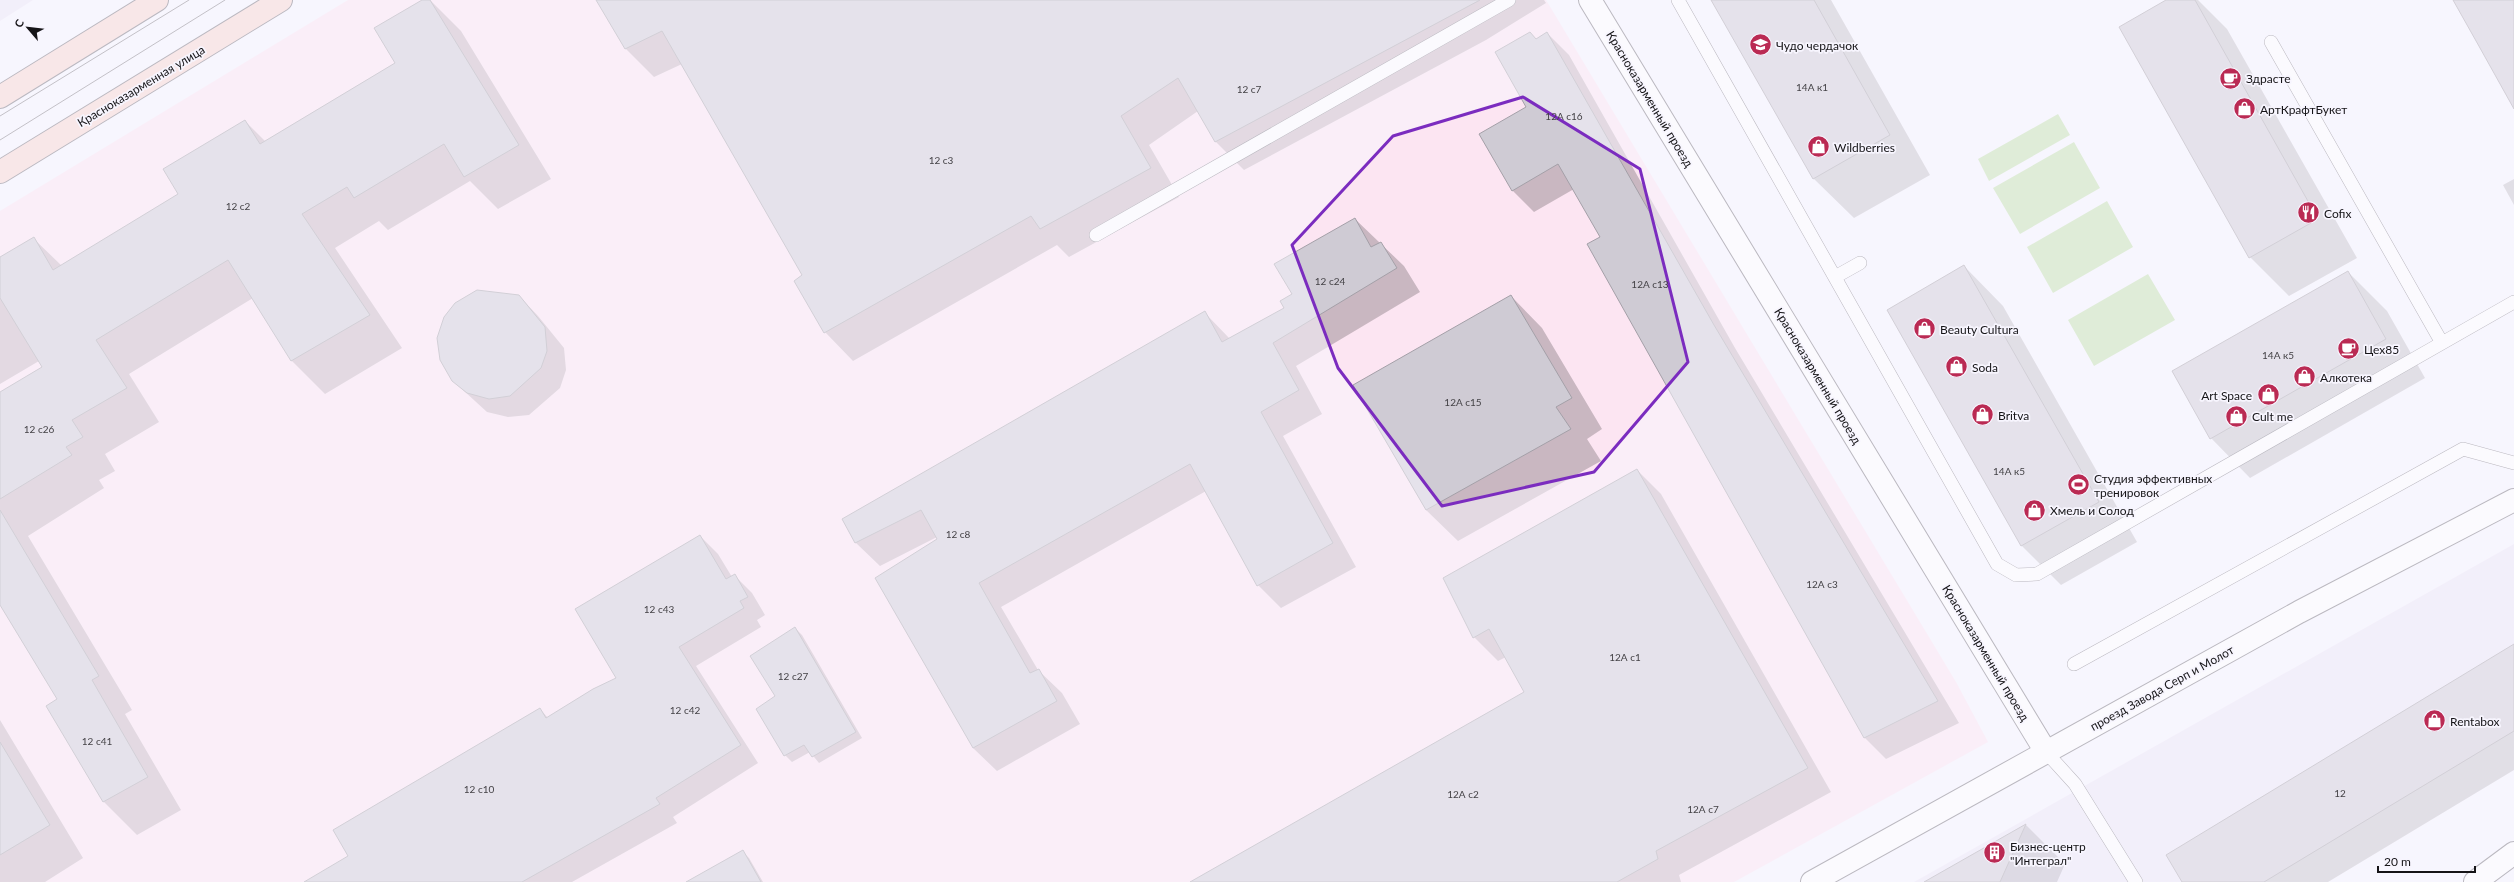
<svg xmlns="http://www.w3.org/2000/svg" width="2514" height="882" viewBox="0 0 2514 882" font-family="Lato,sans-serif">
  <style>
    .built { fill: #ece7f7 }
    .industrial { fill: #fce5f2 }
    .green { fill: #c1e1ac }
    .shadow { fill: #0003 }
    .building { fill: #cfcbd4; stroke: #a4a0a8 }
    .lines { fill: none; stroke-linecap: round; stroke-linejoin: round }
    .service-casing { stroke: #716f77; stroke-width: 14 }
    .minor-casing { stroke: #716f77; stroke-width: 24 }
    .tertiary-casing { stroke: #716f77; stroke-width: 24 }
    .secondary-casing { stroke: #716f77; stroke-width: 24 }
    .service { stroke: #fff; stroke-width: 13 }
    .minor { stroke: #fff; stroke-width: 22 }
    .tertiary { stroke: #fff; stroke-width: 22 }
    .secondary { stroke: #f9d4cf; stroke-width: 22 }
    .tram { stroke: #828086; stroke-width: 1 }
    .marked { fill: none; stroke: #7b2cbf; stroke-width: 3; stroke-linejoin: round }
    .labels { text-anchor: middle; dominant-baseline: central; stroke-width: 3.5; stroke-linejoin: round; paint-order: stroke }
    .number-label { font-size: 10px; fill: #444246 }
    .poi-label { font-size: 12px; fill: #151417; stroke: #f7f5fe; text-anchor: start }
    .street-label { font-size: 12px; fill: #151417; stroke: #f7f5fe }
  </style>
  <rect width="100%" height="100%" fill="#f7f5fe"/>
  <path class="built" d="M 0,0 L 33,0 L 0,21 Z
    M 2514,544 L 2514,731 L 2264,882 L 1914,882 Z"/>
  <path class="industrial" d="M 348,0 L 1546,0 L 1956,682 L 1988,742 L 1734,882 L 0,882 L 0,211 Z"/>
  <path class="green" d="M 2058,114 L 2070,135 L 1989,181 L 1978,159 Z
    M 2074,142 L 2100,188 L 2020,234 L 1993,188 Z
    M 2107,201 L 2133,247 L 2053,293 L 2027,247 Z
    M 2148,274 L 2175,320 L 2094,366 L 2068,320 Z"/>
  <path class="shadow" d="M 424,0 L 430,0 L 461,31 L 551,179 L 498,209 L 470,181 L 388,230 L 379,221 L 335,248 L 402,348 L 325,394 L 292,361 L 253,298 L 129,374 L 159,422 L 105,454 L 115,471 L 99,480 L 104,488 L 28,536 L 132,710 L 125,714 L 181,810 L 137,835 L 104,802 L 47,706 L 59,699 L 0,603 L 0,393 L 43,367 L 39,361 L 0,384 L 0,258 L 33,238 L 62,266 L 180,195 L 245,121 L 266,142 L 396,64 Z
    M 597,0 L 1544,0 L 1546,3 L 1486,40 L 1244,170 L 1215,141 L 1198,111 L 1149,145 L 1179,197 L 1069,257 L 1057,245 L 853,361 L 825,332 L 804,276 L 682,64 L 654,77 L 625,48 Z
    M 1712,0 L 1831,0 L 1930,175 L 1854,218 L 1813,178 Z
    M 2169,0 L 2198,0 L 2227,29 L 2357,258 L 2289,296 L 2250,257 Z
    M 1547,33 L 1569,55 L 1735,348 L 1959,723 L 1886,759 L 1865,738 L 1588,244 L 1601,238 L 1574,189 L 1534,212 L 1513,191 L 1528,107 L 1536,40 Z
    M 2514,179 L 2514,205 L 2503,185 Z
    M 1355,219 L 1404,266 L 1420,292 L 1296,366 L 1322,414 L 1283,436 L 1356,567 L 1281,608 L 1258,585 L 1206,491 L 1001,607 L 1038,670 L 1062,693 L 1080,724 L 997,771 L 973,748 L 937,537 L 880,566 L 856,543 L 843,520 L 1205,313 L 1230,339 L 1286,309 L 1293,295 Z
    M 1964,266 L 2003,306 L 2137,542 L 2061,585 L 2022,546 L 1888,310 Z
    M 2348,272 L 2387,311 L 2425,378 L 2250,478 L 2211,438 Z
    M 519,296 L 538,316 L 564,348 L 566,370 L 560,388 L 529,415 L 508,417 L 487,412 L 452,380 Z
    M 1511,296 L 1542,328 L 1602,429 L 1587,439 L 1601,461 L 1458,541 L 1426,510 L 1354,386 Z
    M 1637,470 L 1661,494 L 1831,792 L 1679,875 L 1681,882 L 1192,882 L 1526,693 L 1506,657 L 1498,661 L 1474,637 Z
    M 700,536 L 718,554 L 732,577 L 734,575 L 752,593 L 765,615 L 757,620 L 761,627 L 696,666 L 758,763 L 673,817 L 677,823 L 572,882 L 306,882 L 350,857 L 540,709 L 548,718 L 618,678 Z
    M 795,628 L 802,635 L 862,738 L 819,763 L 810,752 L 792,762 L 785,755 L 777,696 Z
    M 2514,645 L 2514,770 L 2328,882 L 2183,882 Z
    M 0,720 L 83,858 L 45,882 L 0,882 Z
    M 2026,825 L 2065,864 L 2057,882 L 1926,882 Z
    M 742,851 L 749,858 L 763,882 L 688,882 Z"/>
  <path class="building" d="M 422,0 L 430,0 L 519,145 L 464,177 L 444,144 L 354,198 L 347,187 L 302,214 L 370,315 L 291,361 L 228,260 L 96,340 L 127,388 L 72,420 L 83,437 L 66,447 L 72,455 L 0,499 L 0,392 L 42,367 L 0,298 L 0,257 L 34,237 L 53,270 L 178,194 L 163,169 L 245,120 L 260,144 L 395,63 L 374,28 Z
    M 596,0 L 1480,0 L 1215,142 L 1178,78 L 1121,116 L 1151,168 L 1040,229 L 1031,216 L 824,333 L 794,281 L 802,275 L 662,31 L 625,49 Z
    M 1711,0 L 1814,0 L 1890,135 L 1813,179 Z
    M 2166,0 L 2195,0 L 2318,219 L 2249,258 L 2119,27 Z
    M 2453,0 L 2514,0 L 2514,109 L 2480,48 Z
    M 1530,32 L 1536,39 L 1547,32 L 1714,325 L 1938,701 L 1864,738 L 1587,244 L 1600,237 L 1558,164 L 1512,191 L 1479,134 L 1526,107 L 1495,52 Z
    M 1355,218 L 1371,247 L 1381,242 L 1397,268 L 1273,343 L 1299,390 L 1261,412 L 1333,543 L 1257,586 L 1190,464 L 979,583 L 1030,673 L 1039,669 L 1057,701 L 973,748 L 875,578 L 937,539 L 921,510 L 855,543 L 842,519 L 1205,311 L 1222,342 L 1284,308 L 1280,301 L 1292,294 L 1274,264 Z
    M 1964,265 L 2099,502 L 2021,546 L 1887,310 Z
    M 2348,271 L 2386,339 L 2210,439 L 2172,371 Z
    M 477,290 L 519,295 L 545,327 L 547,351 L 541,368 L 510,396 L 489,399 L 467,393 L 452,381 L 440,360 L 437,338 L 444,317 L 455,303 Z
    M 1511,295 L 1572,398 L 1556,407 L 1571,429 L 1426,510 L 1353,385 Z
    M 1637,469 L 1808,768 L 1656,851 L 1658,859 L 1617,882 L 1190,882 L 1524,692 L 1489,629 L 1473,638 L 1443,578 Z
    M 0,510 L 99,676 L 92,680 L 148,777 L 103,802 L 46,706 L 57,699 L 0,605 Z
    M 700,535 L 726,579 L 735,574 L 748,597 L 740,601 L 744,608 L 679,647 L 741,745 L 656,798 L 660,804 L 522,882 L 304,882 L 348,856 L 333,830 L 540,708 L 546,718 L 593,689 L 616,678 L 575,609 Z
    M 795,627 L 856,732 L 812,757 L 804,745 L 784,756 L 756,709 L 775,696 L 750,656 Z
    M 2514,644 L 2514,731 L 2264,882 L 2182,882 L 2166,855 Z
    M 0,742 L 50,825 L 0,855 Z
    M 2026,824 L 2000,882 L 1924,882 Z
    M 743,850 L 761,882 L 686,882 Z"/>
  <g class="lines">
    <defs>
      <path id="service" d="M 1678,0 L 1997,564 L 2016,575 L 2037,574 L 2514,302
        M 2271,42 L 2442,343
        M 1096,235 L 1509,0
        M 1835,277 L 1860,263
        M 2074,664 L 2463,449 L 2514,463
        M 2046,752 L 2075,784 L 2136,882"/>
      <path id="minor" d="M 1590,0 L 2046,752
        M 2475,882 L 2514,853"/>
      <path id="tertiary" d="M 1812,882 L 2299,612 L 2514,500"/>
      <path id="secondary" d="M 0,97 L 157,0
        M 0,172 L 281,0"/>
    </defs>
    <use href="#service" class="service-casing"/>
    <use href="#minor" class="minor-casing"/>
    <use href="#tertiary" class="tertiary-casing"/>
    <use href="#secondary" class="secondary-casing"/>
    <use href="#service" class="service"/>
    <use href="#minor" class="minor"/>
    <use href="#tertiary" class="tertiary"/>
    <use href="#secondary" class="secondary"/>
    <path class="tram" d="M 0,116 L 189,0
      M 0,140 L 225,0"/>
  </g>
  <path d="M0 0H2514V882H0ZM 1523,97 L 1640,169 L 1688,362 L 1594,472 L 1442,506 L 1338,368 L 1292,245 L 1393,136 Z" fill="#f7f5fe" fill-opacity=".55" fill-rule="evenodd"/>
  <path class="marked" d="M 1523,97 L 1640,169 L 1688,362 L 1594,472 L 1442,506 L 1338,368 L 1292,245 L 1393,136 Z"/>
  <defs>
    <symbol id="school-disc" viewBox="-11 -11 22 22"><circle r="9.5" fill="#ba2a53" stroke="#f7f5fe"/><path d="M0-5L7-2L0 1L-7-2ZM-4 1L0 2.5L4 1V4Q0 6-4 4Z" fill="#fff"/></symbol>
    <symbol id="cafe-disc" viewBox="-11 -11 22 22"><circle r="9.5" fill="#ba2a53" stroke="#f7f5fe"/><path d="M-5.5-4.5H6V0H3Q3 3.5 0 3.5H-2.5Q-5.5 3.5-5.5 0ZM3-3.2v2h1.7v-2ZM-6 4.5H4V6H-6Z" fill="#fff"/></symbol>
    <symbol id="shop-disc" viewBox="-11 -11 22 22"><circle r="9.5" fill="#ba2a53" stroke="#f7f5fe"/><path d="M-5-2.5h2.3a2.7 3.5 0 0 1 5.4 0H5L5.5 6h-11ZM-1.5-2.5h3a1.5 2.3 0 0 0-3 0Z" fill="#fff"/></symbol>
    <symbol id="restaurant-disc" viewBox="-11 -11 22 22"><circle r="9.5" fill="#ba2a53" stroke="#f7f5fe"/><path d="M-5-6h1v4h1v-4h1v4h1v-4h1v5L-1.5 .5V6h-2V.5L-5-1ZM5-6V6H3V1.5H1.5Q1.5-4 5-6Z" fill="#fff"/></symbol>
    <symbol id="stadium-disc" viewBox="-11 -11 22 22"><circle r="9.5" fill="#ba2a53" stroke="#f7f5fe"/><path d="M0-5a6.5 5 0 1 0 0 10a6.5 5 0 1 0 0-10ZM-3.5-1.8h7v3.6h-7Z" fill="#fff"/></symbol>
    <symbol id="building-disc" viewBox="-11 -11 22 22"><circle r="9.5" fill="#ba2a53" stroke="#f7f5fe"/><path d="M-4-6H4V6H1V3H-1V6H-4ZM-2.5-4.3h1.7v1.8h-1.7ZM.8-4.3h1.7v1.8H.8ZM-2.5-1h1.7V.8h-1.7ZM.8-1h1.7V.8H.8Z" fill="#fff"/></symbol>
  </defs>
  <g fill-rule="evenodd">
    <use href="#school-disc" x="1748" y="32" width="25" height="25"/>
    <use href="#cafe-disc" x="2218" y="66" width="25" height="25"/>
    <use href="#shop-disc" x="2232" y="96" width="25" height="25"/>
    <use href="#shop-disc" x="1806" y="134" width="25" height="25"/>
    <use href="#restaurant-disc" x="2296" y="200" width="25" height="25"/>
    <use href="#shop-disc" x="1912" y="316" width="25" height="25"/>
    <use href="#cafe-disc" x="2336" y="336" width="25" height="25"/>
    <use href="#shop-disc" x="1944" y="354" width="25" height="25"/>
    <use href="#shop-disc" x="2292" y="364" width="25" height="25"/>
    <use href="#shop-disc" x="2256" y="382" width="25" height="25"/>
    <use href="#shop-disc" x="1970" y="402" width="25" height="25"/>
    <use href="#shop-disc" x="2224" y="404" width="25" height="25"/>
    <use href="#stadium-disc" x="2066" y="472" width="25" height="25"/>
    <use href="#shop-disc" x="2022" y="498" width="25" height="25"/>
    <use href="#shop-disc" x="2422" y="708" width="25" height="25"/>
    <use href="#building-disc" x="1982" y="840" width="25" height="25"/>
  </g>
  <g class="labels">
    <g class="number-label">
      <text x="1812" y="87">14А к1</text>
      <text x="1249" y="89">12 с7</text>
      <text x="1564" y="116">12А с16</text>
      <text x="941" y="160">12 с3</text>
      <text x="238" y="206">12 с2</text>
      <text x="1330" y="281">12 с24</text>
      <text x="1650" y="284">12А с13</text>
      <text x="2278" y="355">14А к5</text>
      <text x="1463" y="402">12А с15</text>
      <text x="39" y="429">12 с26</text>
      <text x="2009" y="471">14А к5</text>
      <text x="958" y="534">12 с8</text>
      <text x="1822" y="584">12А с3</text>
      <text x="659" y="609">12 с43</text>
      <text x="1625" y="657">12А с1</text>
      <text x="793" y="676">12 с27</text>
      <text x="685" y="710">12 с42</text>
      <text x="97" y="741">12 с41</text>
      <text x="479" y="789">12 с10</text>
      <text x="2340" y="793">12</text>
      <text x="1463" y="794">12А с2</text>
      <text x="1703" y="809">12А с7</text>
    </g>
    <g class="poi-label">
      <text x="1776" y="45">Чудо чердачок</text>
      <text x="2246" y="78">Здрасте</text>
      <text x="2260" y="109">АртКрафтБукет</text>
      <text x="1834" y="147">Wildberries</text>
      <text x="2324" y="213">Cofix</text>
      <text x="1940" y="329">Beauty Cultura</text>
      <text x="2364" y="349">Цех85</text>
      <text x="1972" y="367">Soda</text>
      <text x="2320" y="377">Алкотека</text>
      <text x="2252" y="395" text-anchor="end">Art Space</text>
      <text x="1998" y="415">Britva</text>
      <text x="2252" y="416">Cult me</text>
      <text x="2094" y="478">Студия эффективных<tspan x="2094" dy="14">тренировок</tspan></text>
      <text x="2050" y="510">Хмель и Солод</text>
      <text x="2450" y="721">Rentabox</text>
      <text x="2010" y="846">Бизнес-центр<tspan x="2010" dy="14">"Интеграл"</tspan></text>
    </g>
    <g class="street-label">
      <text transform="translate(141 86) rotate(-31)">Красноказарменная улица</text>
      <text transform="translate(1650 99) rotate(59)">Красноказарменный проезд</text>
      <text transform="translate(1818 376) rotate(59)">Красноказарменный проезд</text>
      <text transform="translate(1986 653) rotate(59)">Красноказарменный проезд</text>
      <text transform="translate(2162 688) rotate(-29)">проезд Завода Серп и Молот</text>
    </g>
  </g>
  <g transform="translate(28 28) rotate(298)" stroke="#f7f5fe" stroke-width="3" paint-order="stroke">
  <path d="M0-3L7 15L0 10L-7 15Z" fill="#151417"/>
  <text y="-6" font-size="11" font-weight="bold" text-anchor="middle" fill="#151417">С</text>
  </g>
  <path d="M2378 866v6h97v-6" fill="none" stroke="#151417" stroke-width="2"/>
  <text x="2384" y="866" font-size="12" fill="#151417" stroke="#f7f5fe" stroke-width="3" paint-order="stroke">20 m</text>
</svg>
